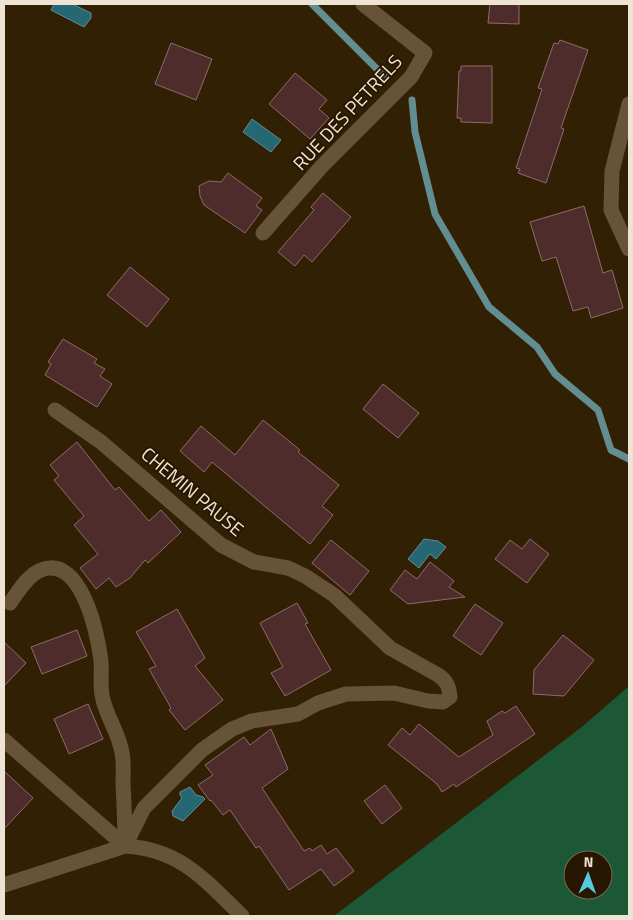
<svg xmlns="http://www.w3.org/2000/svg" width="633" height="920" viewBox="0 0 633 920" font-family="'Titillium Web',sans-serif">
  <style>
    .green { fill: #1c5736; fill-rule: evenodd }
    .water { fill: #256874; stroke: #628d91 }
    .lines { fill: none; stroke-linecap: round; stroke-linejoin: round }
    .stream { stroke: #628d91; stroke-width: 7 }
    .building { fill: #4d2c2b; stroke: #906a68 }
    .minor { stroke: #675337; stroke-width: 15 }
    .labels { text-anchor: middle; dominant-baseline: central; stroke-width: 4; stroke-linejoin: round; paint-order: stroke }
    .street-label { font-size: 19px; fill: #efe4d4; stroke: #281700 }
  </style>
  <rect width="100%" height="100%" fill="#322004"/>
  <path class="green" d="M 629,686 L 629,916 L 334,916 L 583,726 ZM 573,860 L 603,860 L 603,890 L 573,890 Z"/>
  <path class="water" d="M 54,4 L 72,4 L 91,13 L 91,18 L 84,27 L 51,10 Z
    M 252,119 L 281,140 L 271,152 L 243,132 Z
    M 424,539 L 438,541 L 446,547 L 436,559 L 430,554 L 419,568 L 408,559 Z
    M 190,787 L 196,795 L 203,797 L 205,799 L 183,821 L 173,816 L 172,811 L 182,798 L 180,795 L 180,792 Z"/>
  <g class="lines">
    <path class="stream" d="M 312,4 L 385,77
      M 412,100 L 415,132 L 435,214 L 489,307 L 537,347 L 555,374 L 598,410 L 611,450 L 629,459"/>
  </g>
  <path class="building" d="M 490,4 L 519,4 L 519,24 L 488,23 Z
    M 560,40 L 588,50 L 561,128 L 564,129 L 546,183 L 518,173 L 520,169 L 516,168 L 542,89 L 538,88 L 554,43 L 558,44 Z
    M 171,43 L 212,59 L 196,100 L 155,84 Z
    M 461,66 L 492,66 L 492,123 L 461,122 L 461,118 L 457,118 L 459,71 L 461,71 Z
    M 295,73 L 327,100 L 319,109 L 329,118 L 310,139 L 269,104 Z
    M 228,173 L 262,198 L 256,206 L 262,210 L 245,233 L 204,205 L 200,196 L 199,186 L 209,181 L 221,182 Z
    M 323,193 L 351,217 L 312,262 L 304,255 L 295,266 L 278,252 L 314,210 L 311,207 Z
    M 584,206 L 603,273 L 612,270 L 623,308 L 591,318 L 588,307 L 573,311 L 556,257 L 542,261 L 530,222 Z
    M 130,267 L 169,299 L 147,327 L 107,295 Z
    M 63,339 L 97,359 L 94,363 L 105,369 L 100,376 L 112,384 L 97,407 L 45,375 L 51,364 L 48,362 Z
    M 383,384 L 419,413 L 398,438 L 363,409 Z
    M 263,420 L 300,450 L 298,452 L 339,485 L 322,506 L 333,515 L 310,544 L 212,462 L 204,472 L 180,451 L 201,426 L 235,455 Z
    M 77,442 L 115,490 L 119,487 L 149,521 L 161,510 L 181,532 L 148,563 L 145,560 L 130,578 L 116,587 L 109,578 L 96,589 L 80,568 L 98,554 L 74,525 L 84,516 L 54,480 L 59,476 L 50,465 Z
    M 530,539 L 549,554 L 527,583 L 495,559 L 510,540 L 522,549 Z
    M 331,540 L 369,571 L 350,595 L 312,563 Z
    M 430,562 L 454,581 L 449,587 L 465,597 L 408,604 L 390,590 L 405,570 L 417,579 Z
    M 297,603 L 308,623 L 305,624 L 331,670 L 285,696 L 271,673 L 283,667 L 260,623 Z
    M 475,604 L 503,623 L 481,655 L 453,636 Z
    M 177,609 L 205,658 L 195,666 L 223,700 L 185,730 L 169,710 L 171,708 L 149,669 L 156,666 L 136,632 Z
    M 77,630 L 87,656 L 42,674 L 31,647 Z
    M 563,635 L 594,660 L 564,696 L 533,694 L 534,670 Z
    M 4,642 L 26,663 L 4,686 Z
    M 88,704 L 103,739 L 69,754 L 54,719 Z
    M 516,706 L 535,734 L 456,787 L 454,784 L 442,792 L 437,784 L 388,745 L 402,728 L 410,735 L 419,724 L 459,757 L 493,735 L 487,721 L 502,711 L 505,713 Z
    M 271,729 L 288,769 L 262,788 L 304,851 L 310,848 L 312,851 L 321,845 L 327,854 L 336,848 L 354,871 L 334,886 L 321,869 L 289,890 L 259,846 L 256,848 L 230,810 L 223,815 L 211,800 L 210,801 L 198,785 L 213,775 L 205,765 L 244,737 L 250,745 Z
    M 4,771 L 33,798 L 4,829 Z
    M 385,785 L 402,808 L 382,824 L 364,801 Z"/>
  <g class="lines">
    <path class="minor" d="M 629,104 L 612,171 L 611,210 L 629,249
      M 263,233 L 322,166 L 411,77 L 425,53 L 363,4
      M 55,410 L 101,442 L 221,545 L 254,562 L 288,568 L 305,576 L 334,595 L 390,648 L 438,675 C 447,681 449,686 450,697 L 443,702 L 428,701 L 394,693 L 346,694 L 318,703 L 298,714 L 252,721 L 232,729 L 202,750 L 144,808 L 125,846
      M 10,603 C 18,592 28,575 41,570 C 81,554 98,634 101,661 C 102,672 100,683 102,695 C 105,715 119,732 122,753 C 124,762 123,773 123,783 C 124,804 125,824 125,844
      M 4,740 L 125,846
      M 4,885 L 125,846 C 180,849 205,880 242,916"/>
  </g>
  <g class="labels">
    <g class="street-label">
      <text transform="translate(347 112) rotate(-47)">RUE DES PETRELS</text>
      <text transform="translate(193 491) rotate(40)">CHEMIN PAUSE</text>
    </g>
  </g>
  <rect width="633" height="920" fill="none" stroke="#efe4d4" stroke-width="10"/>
  <g transform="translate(588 875) rotate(2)"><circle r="24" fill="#281700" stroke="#786955"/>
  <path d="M0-4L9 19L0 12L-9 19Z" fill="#55cae0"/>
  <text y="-8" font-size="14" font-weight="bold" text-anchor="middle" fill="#efe4d4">N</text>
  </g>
</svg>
